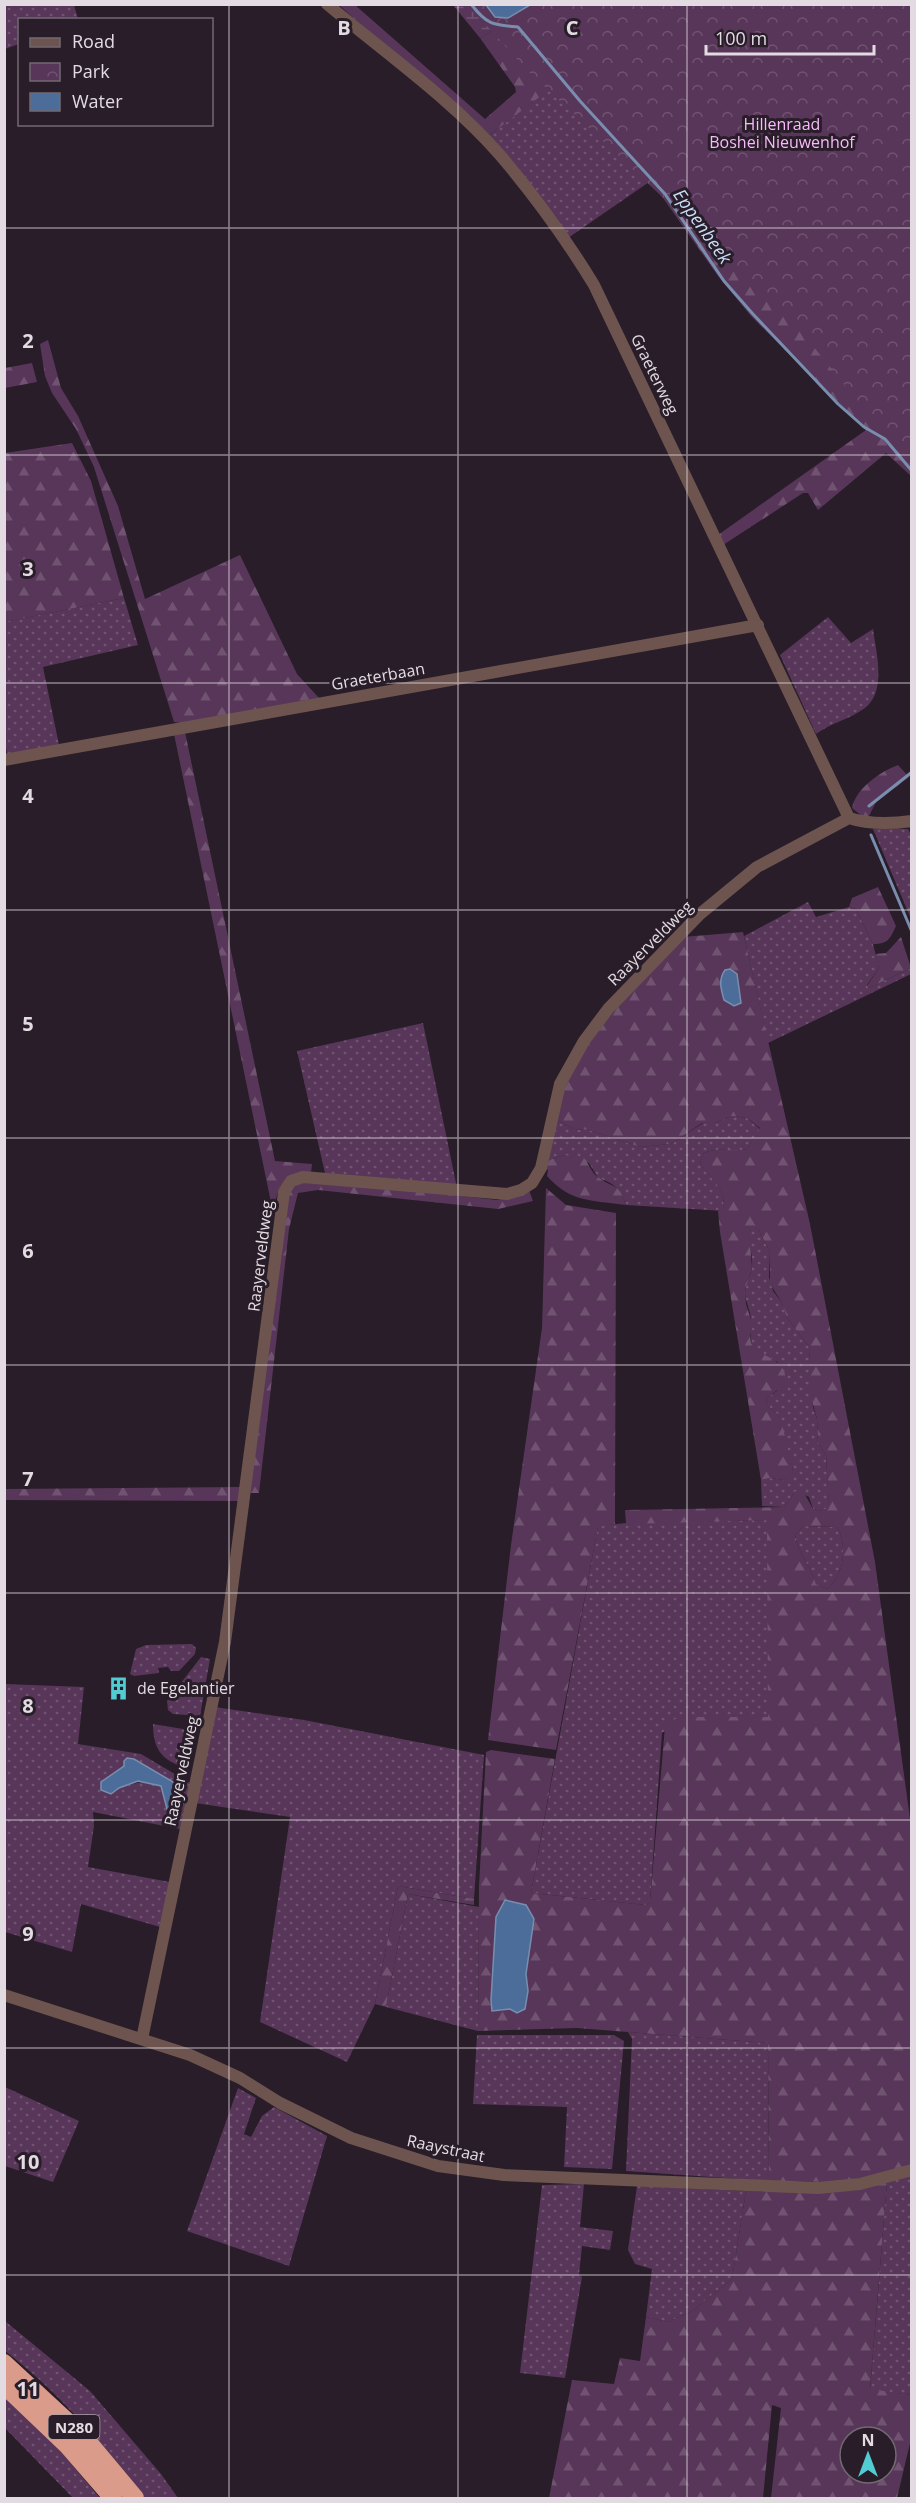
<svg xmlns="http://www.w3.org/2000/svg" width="916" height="2503" viewBox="0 0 916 2503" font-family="'Open Sans',sans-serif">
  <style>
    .grass { fill: url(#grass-dots); fill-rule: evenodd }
    .forest { fill: url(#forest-firs); fill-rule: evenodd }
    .wetland { fill: url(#wetland-marsh) }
    .park { fill: url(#park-crowns) }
    .water { fill: #4c6d99; stroke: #798eaf; stroke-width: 1.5 }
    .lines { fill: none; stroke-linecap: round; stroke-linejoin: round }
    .stream { stroke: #798eaf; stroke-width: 3 }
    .minor { stroke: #6e544e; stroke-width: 12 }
    .highway { stroke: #da9b8b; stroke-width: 18 }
    .grid { fill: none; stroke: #e2dbe2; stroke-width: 1.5; stroke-opacity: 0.55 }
    .labels { text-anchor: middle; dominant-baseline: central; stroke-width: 6; stroke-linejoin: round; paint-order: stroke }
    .shield { fill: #281d28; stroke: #aaa2aa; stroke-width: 1.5 }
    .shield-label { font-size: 15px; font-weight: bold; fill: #e2dbe2 }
    .park-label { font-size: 16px; fill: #f8bafa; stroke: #281d28 }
    .street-label { font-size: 16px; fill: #e2dbe2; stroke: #281d28 }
    .poi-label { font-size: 16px; fill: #e2dbe2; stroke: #281d28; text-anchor: start }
    .water-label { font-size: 18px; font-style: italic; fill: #c7dcf7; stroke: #281d28 }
    .grid-label { font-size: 20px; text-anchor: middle; font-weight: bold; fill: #e2dbe2; stroke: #281d28; stroke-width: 6; stroke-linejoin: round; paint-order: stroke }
  </style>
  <defs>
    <pattern id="grass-dots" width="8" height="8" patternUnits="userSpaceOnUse" patternTransform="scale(1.5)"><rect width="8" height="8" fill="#583659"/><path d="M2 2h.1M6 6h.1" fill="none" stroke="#705271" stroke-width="1.8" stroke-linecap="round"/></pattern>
    <pattern id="forest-firs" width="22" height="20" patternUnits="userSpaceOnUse" patternTransform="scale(1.5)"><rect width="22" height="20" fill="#583659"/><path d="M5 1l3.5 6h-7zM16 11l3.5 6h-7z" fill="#705271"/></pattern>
    <pattern id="wetland-marsh" width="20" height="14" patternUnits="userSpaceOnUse" patternTransform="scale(1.5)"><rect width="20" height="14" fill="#583659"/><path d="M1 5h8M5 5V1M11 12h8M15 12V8" fill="none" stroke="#705271"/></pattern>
    <pattern id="park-crowns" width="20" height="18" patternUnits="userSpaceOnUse" patternTransform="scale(1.5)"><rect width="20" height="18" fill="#583659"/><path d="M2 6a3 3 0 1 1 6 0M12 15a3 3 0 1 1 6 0" fill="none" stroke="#705271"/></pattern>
  </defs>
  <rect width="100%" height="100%" fill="#281d28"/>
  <path class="grass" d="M 5,4 L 74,5 L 78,19 L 20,20 L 19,44 L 5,49 Z
    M 563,78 L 652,180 L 568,238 L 487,137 Z
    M 124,598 L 138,645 L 43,667 L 59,745 L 7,754 L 4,733 L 4,622 Z
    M 828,617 L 851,643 L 873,629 C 876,652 887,691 865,708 C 850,719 831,723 816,734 L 780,655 Z
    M 873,829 L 908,829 L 912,837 L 911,919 Z
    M 808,902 L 816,917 L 849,907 L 856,909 L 873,944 L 879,968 L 867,985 L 869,988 L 911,968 L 911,974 L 768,1043 L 744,936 Z
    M 423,1023 L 457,1188 L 325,1173 L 297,1051 Z
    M 732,1116 L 747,1118 L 760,1129 L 747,1149 C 731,1153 719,1146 704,1153 L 700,1163 C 713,1182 725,1186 724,1211 L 626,1205 C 621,1189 614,1183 598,1178 L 589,1163 L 564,1155 L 546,1161 L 554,1119 L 574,1129 L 589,1130 L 640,1147 L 671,1144 L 703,1123 L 714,1123 Z
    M 751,1227 L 758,1229 L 770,1252 L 769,1277 L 773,1291 L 781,1301 L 787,1318 L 809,1347 L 813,1407 L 817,1419 L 818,1442 L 826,1456 L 829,1504 L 829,1508 L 820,1511 L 813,1509 L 809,1497 L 796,1491 L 784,1507 L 762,1506 L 761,1480 L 770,1478 L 785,1480 L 793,1470 L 778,1415 L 766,1404 L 767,1398 L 778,1390 L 778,1362 C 750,1351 750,1349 751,1321 C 751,1312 746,1303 745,1294 C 745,1284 751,1276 752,1266 C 753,1254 748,1242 749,1229 Z
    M 768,1520 L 768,1718 L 686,1717 L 662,1733 L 650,1902 L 646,1905 L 531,1893 L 598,1526 L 626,1523 Z
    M 803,1526 L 837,1527 C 848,1545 844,1576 827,1589 L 816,1584 C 811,1566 798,1554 795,1535 Z
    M 192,1644 L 196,1648 L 195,1654 L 179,1671 L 171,1671 L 168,1667 L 158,1668 L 159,1673 L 134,1676 L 130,1674 L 136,1649 L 146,1645 Z
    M 201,1657 L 210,1659 L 200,1716 L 173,1714 L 168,1710 L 167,1701 Z
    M 5,1684 L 84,1687 L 78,1744 L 141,1754 L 190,1783 L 180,1829 L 93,1812 L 94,1826 L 88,1867 L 170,1882 L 160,1927 L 81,1904 L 72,1952 L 5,1932 ZM 143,1764 L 166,1778 L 173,1809 L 168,1809 L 161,1786 C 145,1778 136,1784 121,1787 C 115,1788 107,1784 101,1782 L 124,1766 Z
    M 214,1707 L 304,1720 L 484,1755 L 474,1899 L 398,1886 L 375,2004 L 347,2062 L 260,2022 L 290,1817 L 195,1803 Z
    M 153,1724 L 195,1731 L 190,1762 L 184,1767 C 161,1760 153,1748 153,1724 Z
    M 408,1894 L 479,1907 L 478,2031 L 386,2007 Z
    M 628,2032 L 768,2043 L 769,2181 L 626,2171 L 632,2039 Z
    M 477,2035 L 614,2035 L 624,2041 L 612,2169 L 564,2167 L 567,2107 L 473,2104 Z
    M 5,2087 L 79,2121 L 53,2182 L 5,2166 Z
    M 238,2088 L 256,2098 L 244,2134 L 251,2137 L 262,2116 L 274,2107 L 327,2136 L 289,2266 L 187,2231 Z
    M 911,2176 L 911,2395 L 870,2390 L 887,2182 Z
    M 584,2184 L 580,2227 L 613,2231 L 610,2250 L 582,2246 L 579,2275 L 582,2277 L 565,2378 L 520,2373 L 542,2185 Z
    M 637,2186 L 746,2191 L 732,2279 L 691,2312 L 668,2322 L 646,2317 L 652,2269 L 635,2264 L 628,2250 Z
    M 5,2321 L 90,2391 L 161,2474 L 178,2498 L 145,2498 C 103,2445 59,2392 5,2351 Z
    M 4,2397 L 54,2443 L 100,2498 L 73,2498 L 5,2428 Z"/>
  <path class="forest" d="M 339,5 L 355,5 L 485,119 L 516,92 L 515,87 L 480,38 L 495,29 L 515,30 L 535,53 L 540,51 L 544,32 L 584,5 L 633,5 L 611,20 L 682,114 L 735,175 L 911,356 L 911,476 L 886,453 L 818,510 L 808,493 L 803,493 L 723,545 L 718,535 L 866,430 L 751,316 L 718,276 L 632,154 L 563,79 L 487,137 Z
    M 48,340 L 61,388 L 78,416 L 118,506 L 145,599 L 240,555 L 297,674 L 319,698 L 182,723 L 174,722 L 94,467 L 76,429 L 52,393 L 45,376 L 40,344 Z
    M 32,363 L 37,382 L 5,388 L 5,368 Z
    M 72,443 L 91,481 L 124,598 L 5,622 L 5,453 Z
    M 185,732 L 275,1161 L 312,1164 L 311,1173 C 280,1180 280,1181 273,1212 L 174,734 Z
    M 898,765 L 909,777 L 876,802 L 869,816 L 862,816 L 852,808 C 856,788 880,772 898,765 Z
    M 878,887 L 896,926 C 890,939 888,944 873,944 L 856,909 L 849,907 L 852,898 Z
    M 743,932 L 810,1224 L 875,1562 L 911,1826 L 911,2165 L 862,2178 L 828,2182 L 769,2181 L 768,2043 L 577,2028 L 478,2031 L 479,1887 L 486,1752 L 491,1750 L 555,1759 L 531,1893 L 646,1905 L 650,1902 L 665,1726 L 675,1719 L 686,1717 L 768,1717 L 767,1520 L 630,1524 L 626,1523 L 625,1510 L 784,1507 L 796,1491 L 803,1491 L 813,1509 L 820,1511 L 829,1508 L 826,1456 L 818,1442 L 817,1419 L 811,1397 L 809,1347 L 787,1318 L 781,1301 L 770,1284 L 770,1252 L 758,1229 L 751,1228 L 749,1229 L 752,1268 L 745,1290 L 746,1304 L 753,1326 C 738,1362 791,1349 785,1384 L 767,1398 L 766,1404 L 778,1415 L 782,1424 L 793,1470 L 792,1474 L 785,1480 L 770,1478 L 761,1480 L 720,1232 L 718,1211 L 724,1210 C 725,1186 712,1182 700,1163 L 704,1153 C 719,1146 731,1153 747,1149 L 760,1128 L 747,1118 L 732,1116 L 714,1123 L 702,1123 L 671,1144 L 640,1147 L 589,1130 L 574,1129 L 554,1119 L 561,1087 L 606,1016 L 683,937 ZM 803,1526 L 837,1527 C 848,1545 844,1576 827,1589 L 816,1584 C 811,1566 798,1554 795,1535 ZM 496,1917 L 534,1919 L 526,1974 L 528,1991 L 517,2013 L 491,2000 Z
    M 901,937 L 911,968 L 869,988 L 867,986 L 879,968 L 875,954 L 886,953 Z
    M 564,1155 L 584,1158 C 589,1164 593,1175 599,1178 C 615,1189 619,1183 626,1205 C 592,1200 571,1203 547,1176 L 548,1170 L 544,1168 L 546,1161 Z
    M 318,1180 L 497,1200 L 517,1197 L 529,1190 L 533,1201 L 498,1209 L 318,1190 L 298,1193 L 289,1229 L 259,1493 L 250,1493 L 287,1194 L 296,1183 Z
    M 546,1188 L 566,1205 L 616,1213 L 615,1524 L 598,1527 L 556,1750 L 488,1740 L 511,1545 L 542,1328 Z
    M 242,1487 L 240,1501 L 5,1500 L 4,1489 Z
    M 398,1886 L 474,1899 L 474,1905 L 408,1894 L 386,2007 L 375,2004 Z
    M 887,2182 L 870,2389 L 911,2395 L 911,2439 L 897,2498 L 771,2498 L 781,2408 L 772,2405 L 763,2498 L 549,2498 L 572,2380 L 614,2384 L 620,2358 L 640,2361 L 646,2317 L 668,2322 L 691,2312 L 732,2279 L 746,2191 C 800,2193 834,2194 887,2182 ZM 850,2437 L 886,2437 L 886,2473 L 850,2473 Z"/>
  <path class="wetland" d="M 453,5 L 486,5 L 495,29 L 480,38 Z"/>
  <path class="park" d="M 468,5 L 911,5 L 911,466 L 786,313 L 528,71 Z"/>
  <path class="water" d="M 486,5 L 530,5 L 508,18 L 495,17 Z
    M 730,969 L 737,974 L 741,1003 L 734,1006 L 724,1000 C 721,989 718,980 725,970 Z
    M 127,1758 L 134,1759 L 173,1782 L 178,1788 L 173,1809 L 167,1809 L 161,1786 L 138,1781 L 119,1788 L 111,1794 L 101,1790 L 101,1782 L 124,1766 L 124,1761 Z
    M 505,1900 L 526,1905 L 534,1919 L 526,1974 L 528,1991 L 525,2009 L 517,2013 L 510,2009 L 492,2011 L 491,2000 L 496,1917 Z"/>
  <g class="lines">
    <path class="stream" d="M 471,4 C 487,25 493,25 518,27 L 580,101 L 665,194 L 724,281 L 752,313 L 838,404 L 864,427 L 885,439 L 912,471
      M 869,806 L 912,772
      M 871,835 L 912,932"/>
    <path class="minor" d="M 327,4 C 385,53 450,98 500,155 C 535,196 566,239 594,285 L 849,818 C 870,825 891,824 912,821
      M 4,760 L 758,625
      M 4,1995 L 190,2055 L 240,2078 L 280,2103 L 351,2138 L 438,2166 L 504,2175 L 818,2188 L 860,2184 L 912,2170
      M 142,2039 L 225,1642 L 284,1192 L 291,1181 L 303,1177 L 507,1194 L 521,1190 L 532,1183 L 541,1168 L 560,1084 L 584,1041 L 608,1009 L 700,914 L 757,867 L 849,818"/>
    <path class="highway" d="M 4,2363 L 84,2437 L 135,2498
      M 4,2385 L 68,2446 L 113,2498"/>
  </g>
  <path class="grid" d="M 229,4 L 229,2498M 458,4 L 458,2498M 687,4 L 687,2498M 4,228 L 912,228M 4,455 L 912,455M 4,683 L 912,683M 4,910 L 912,910M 4,1138 L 912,1138M 4,1365 L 912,1365M 4,1593 L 912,1593M 4,1820 L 912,1820M 4,2048 L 912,2048M 4,2275 L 912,2275"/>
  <defs>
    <symbol id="building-bare" viewBox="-9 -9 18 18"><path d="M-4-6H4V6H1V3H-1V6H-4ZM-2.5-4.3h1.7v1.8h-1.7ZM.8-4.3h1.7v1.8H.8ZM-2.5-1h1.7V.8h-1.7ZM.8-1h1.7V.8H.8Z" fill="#51ccd3" stroke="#281d28" stroke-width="2.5" paint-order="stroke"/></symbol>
  </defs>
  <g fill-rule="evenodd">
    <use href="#building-bare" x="102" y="1672" width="33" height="33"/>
  </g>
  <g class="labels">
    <rect class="shield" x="48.5" y="2415" width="51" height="24" rx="4.5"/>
    <g class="shield-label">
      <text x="74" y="2427">N280</text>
    </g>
    <g class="park-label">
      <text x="782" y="124">Hillenraad<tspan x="782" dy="18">Boshei Nieuwenhof</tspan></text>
    </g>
    <g class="street-label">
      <text transform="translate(655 374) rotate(64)">Graeterweg</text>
      <text transform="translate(378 676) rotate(-10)">Graeterbaan</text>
      <text transform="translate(650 943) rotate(-45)">Raayerveldweg</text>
      <text transform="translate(260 1256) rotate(-83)">Raayerveldweg</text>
      <text transform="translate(181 1771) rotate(-78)">Raayerveldweg</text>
      <text transform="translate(446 2148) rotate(12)">Raaystraat</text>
    </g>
    <g class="poi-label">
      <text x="137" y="1688">de Egelantier</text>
    </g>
    <g class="water-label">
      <text transform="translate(703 226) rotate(55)">Eppenbeek</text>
    </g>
  </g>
  <g class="grid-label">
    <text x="344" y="35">B</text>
    <text x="572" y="35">C</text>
    <text x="28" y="348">2</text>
    <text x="28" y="576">3</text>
    <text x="28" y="803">4</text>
    <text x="28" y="1031">5</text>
    <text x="28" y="1258">6</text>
    <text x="28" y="1486">7</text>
    <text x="28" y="1713">8</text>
    <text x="28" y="1941">9</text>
    <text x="28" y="2169">10</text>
    <text x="28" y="2396">11</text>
  </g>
  <rect width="916" height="2503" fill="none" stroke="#e2dbe2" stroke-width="12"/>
  <rect x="18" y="18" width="195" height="108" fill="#281d28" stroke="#726972" stroke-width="1.5"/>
  <rect x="30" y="38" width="30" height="9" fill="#6e544e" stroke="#726972" stroke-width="1.5"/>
  <text x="72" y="48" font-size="18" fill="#e2dbe2">Road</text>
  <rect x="30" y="63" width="30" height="18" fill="url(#park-crowns)" stroke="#726972" stroke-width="1.5"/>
  <text x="72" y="78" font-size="18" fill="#e2dbe2">Park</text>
  <rect x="30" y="93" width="30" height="18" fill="#4c6d99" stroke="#726972" stroke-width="1.5"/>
  <text x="72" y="108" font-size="18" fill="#e2dbe2">Water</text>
  <g transform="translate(868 2455)"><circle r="28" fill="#281d28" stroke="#726972" stroke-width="1.5"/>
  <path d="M0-4.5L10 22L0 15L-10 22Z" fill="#51ccd3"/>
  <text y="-9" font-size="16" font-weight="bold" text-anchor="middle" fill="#e2dbe2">N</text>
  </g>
  <path d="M706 45v9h168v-9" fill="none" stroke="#e2dbe2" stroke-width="3"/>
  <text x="715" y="45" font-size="18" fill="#e2dbe2" stroke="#281d28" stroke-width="4.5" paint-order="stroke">100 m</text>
</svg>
